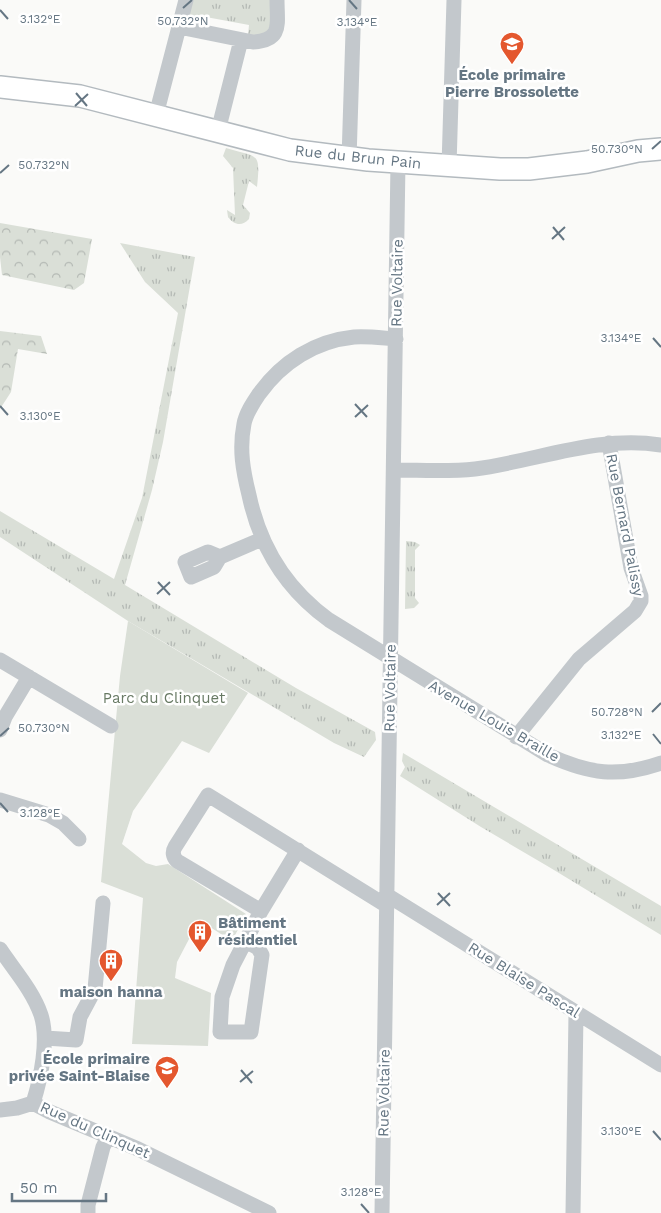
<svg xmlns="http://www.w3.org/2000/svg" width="661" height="1213" viewBox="0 0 661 1213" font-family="'Work Sans',sans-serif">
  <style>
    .grass { fill: url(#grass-tufts) }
    .forest { fill: url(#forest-crowns) }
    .green { fill: #dadfd7 }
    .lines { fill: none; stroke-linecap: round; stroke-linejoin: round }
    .secondary-casing { stroke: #b3babf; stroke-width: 24 }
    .street { stroke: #c3c8cc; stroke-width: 15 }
    .secondary { stroke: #fff; stroke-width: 21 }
    .ticks { fill: none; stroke: #657683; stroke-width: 2 }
    .labels { text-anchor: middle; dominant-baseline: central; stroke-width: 5; stroke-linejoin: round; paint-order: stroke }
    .poi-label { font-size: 15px; font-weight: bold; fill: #657683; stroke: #fff }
    .street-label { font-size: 15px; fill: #657683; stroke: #fff }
    .park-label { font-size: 15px; fill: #687a64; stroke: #fff }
    .ticks-label { font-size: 12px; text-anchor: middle; fill: #657683; stroke: #fff; stroke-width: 5; stroke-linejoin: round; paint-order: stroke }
  </style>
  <defs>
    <pattern id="grass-tufts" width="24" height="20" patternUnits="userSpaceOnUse" patternTransform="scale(1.25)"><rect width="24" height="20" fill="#dadfd7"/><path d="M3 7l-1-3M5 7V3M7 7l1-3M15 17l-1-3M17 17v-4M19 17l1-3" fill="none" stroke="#b4b9b4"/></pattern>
    <pattern id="forest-crowns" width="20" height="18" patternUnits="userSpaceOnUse" patternTransform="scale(1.25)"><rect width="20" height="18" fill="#dadfd7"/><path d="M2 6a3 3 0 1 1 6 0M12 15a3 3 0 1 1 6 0" fill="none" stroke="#b4b9b4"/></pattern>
  </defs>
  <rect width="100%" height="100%" fill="#fafaf8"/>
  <path class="grass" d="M 192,0 L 271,0 C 271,16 275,25 262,37 L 248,35 L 249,25 L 206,17 L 204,26 L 191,23 L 187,17 Z
    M 226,148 C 257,158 261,150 257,187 L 249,181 L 243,205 L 250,213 L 249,219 C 242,227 234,225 228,217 L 227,210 L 235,215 L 233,168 L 223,156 Z
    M 120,243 L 195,257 L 163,442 L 152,490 L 125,585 L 296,688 L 375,732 L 376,740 L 364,757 L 334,743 L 128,621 L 0,537 L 0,511 L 114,579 L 142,498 L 178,313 L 145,282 Z
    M 406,541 L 415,542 L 420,545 L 415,550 L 415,598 L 419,603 L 414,608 L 405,609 Z
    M 403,753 L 661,906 L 661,935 L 549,867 L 481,827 L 400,776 L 405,767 L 402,761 Z"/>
  <path class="forest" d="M 0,223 L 92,239 L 84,283 L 74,290 L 2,275 L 0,257 Z
    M 0,331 L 41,336 L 47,354 L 18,349 L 11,392 L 0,409 Z"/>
  <path class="green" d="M 128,621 L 248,693 L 209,753 L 182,741 L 133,811 L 122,844 L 146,863 L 156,866 L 168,864 L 246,914 L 232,941 L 199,920 L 177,962 L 175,978 L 211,993 L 208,1046 L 132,1044 L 143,898 L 101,882 L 120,676 Z"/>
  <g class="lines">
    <defs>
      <path id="secondary" d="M 0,87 L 80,96 L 290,150 L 368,160 L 500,169 L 529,169 L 587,162 L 638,151 L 661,149"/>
    </defs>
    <use href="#secondary" class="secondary-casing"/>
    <path class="street" d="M 179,27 L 253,42 C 283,40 277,24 277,0
      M 156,115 L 186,0
      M 218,131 L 241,40
      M 349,159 L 354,0
      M 449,166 L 454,0
      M 396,339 C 382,338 368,336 354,337 C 315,341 282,362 259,394 C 253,403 246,413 244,424 C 239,449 243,471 249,495 C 260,547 286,589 329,620 L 548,755 C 590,774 617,778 661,763
      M 394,470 C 420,470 448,472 475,469 C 537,461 597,435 661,445
      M 220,557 L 214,567 L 191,577 L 185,562 L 208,552 L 220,557 L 262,539
      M 0,660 L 111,726
      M 0,730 L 5,717 L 29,677
      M 516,737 L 579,659 L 635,611 L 641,601 L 641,596 L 631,568 L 609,443
      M 0,800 L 49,815 L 63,823 L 79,839
      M 387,895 L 661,1065
      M 261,911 L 177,861 C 173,857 172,852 175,847 L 208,795 L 387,906
      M 245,941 L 258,948 L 262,955 L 251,1032 L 220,1032 L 222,997 L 233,965 L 261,911 L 298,850
      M 0,949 C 14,970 33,991 41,1015 C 49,1040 41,1078 33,1103
      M 45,1038 L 76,1040 L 80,1017 L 95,989 L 103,903
      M 33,1103 L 50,1112 L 138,1149 L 269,1213
      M 0,1110 L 17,1108 L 33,1103
      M 88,1213 L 88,1205 L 103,1147 L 108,1137
      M 382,1213 L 398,162
      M 573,1213 L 576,1013"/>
    <use href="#secondary" class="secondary"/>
  </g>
  <path class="ticks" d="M 349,0 L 357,9M 183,8 L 192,0M 0,10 L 8,19M 76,93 L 87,106M 75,106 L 88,94M 652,149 L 661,141M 0,173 L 9,165M 553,227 L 564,240M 552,239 L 565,227M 653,338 L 661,347M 355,404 L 367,417M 0,406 L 8,415M 355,417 L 368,405M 158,582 L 170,595M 157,594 L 170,582M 652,712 L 661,703M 653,734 L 661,744M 0,736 L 9,728M 0,803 L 8,812M 438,893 L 450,906M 437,905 L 450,893M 241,1070 L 252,1083M 240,1082 L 253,1071M 653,1131 L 661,1140M 361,1204 L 369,1213"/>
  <defs>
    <symbol id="school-pin" viewBox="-11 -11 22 30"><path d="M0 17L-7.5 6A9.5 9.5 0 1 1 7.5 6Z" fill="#e4572e" stroke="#fff"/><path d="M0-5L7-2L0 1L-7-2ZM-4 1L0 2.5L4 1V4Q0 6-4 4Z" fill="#fff"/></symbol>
    <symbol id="building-pin" viewBox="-11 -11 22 30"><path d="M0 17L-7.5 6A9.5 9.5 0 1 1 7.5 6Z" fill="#e4572e" stroke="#fff"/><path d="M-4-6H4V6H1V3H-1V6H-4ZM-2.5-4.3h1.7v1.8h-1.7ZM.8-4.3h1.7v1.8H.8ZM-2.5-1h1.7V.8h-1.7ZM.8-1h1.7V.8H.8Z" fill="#fff"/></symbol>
  </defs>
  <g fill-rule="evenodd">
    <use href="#school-pin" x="498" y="30" width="28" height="38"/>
    <use href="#building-pin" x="186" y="918" width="28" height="38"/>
    <use href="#building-pin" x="97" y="947" width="28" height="38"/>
    <use href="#school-pin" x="153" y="1054" width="28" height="38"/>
  </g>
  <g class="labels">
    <g class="poi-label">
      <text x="512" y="75">École primaire<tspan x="512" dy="17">Pierre Brossolette</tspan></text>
      <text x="218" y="923" text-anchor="start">Bâtiment<tspan x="218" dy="17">résidentiel</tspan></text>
      <text x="111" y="992">maison hanna</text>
      <text x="150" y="1059" text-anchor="end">École primaire<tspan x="150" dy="17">privée Saint-Blaise</tspan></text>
    </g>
    <g class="street-label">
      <text transform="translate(358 157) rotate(6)">Rue du Brun Pain</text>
      <text transform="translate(397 283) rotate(-89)">Rue Voltaire</text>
      <text transform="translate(625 525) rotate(79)">Rue Bernard Palissy</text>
      <text transform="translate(390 688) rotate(-89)">Rue Voltaire</text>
      <text transform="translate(494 721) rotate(30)">Avenue Louis Braille</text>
      <text transform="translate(524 980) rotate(32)">Rue Blaise Pascal</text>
      <text transform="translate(384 1093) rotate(-89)">Rue Voltaire</text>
      <text transform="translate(95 1130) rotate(24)">Rue du Clinquet</text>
    </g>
    <g class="park-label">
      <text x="164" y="698">Parc du Clinquet</text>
    </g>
  </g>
  <g class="ticks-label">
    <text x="40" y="23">3.132°E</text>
    <text x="183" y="25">50.732°N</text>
    <text x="357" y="26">3.134°E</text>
    <text x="617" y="153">50.730°N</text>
    <text x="44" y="169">50.732°N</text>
    <text x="621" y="342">3.134°E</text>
    <text x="40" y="420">3.130°E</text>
    <text x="617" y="716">50.728°N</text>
    <text x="44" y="732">50.730°N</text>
    <text x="621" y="739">3.132°E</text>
    <text x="40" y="817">3.128°E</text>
    <text x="621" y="1135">3.130°E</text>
    <text x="361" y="1196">3.128°E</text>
  </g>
  <path d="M12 1193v8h94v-8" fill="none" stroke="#657683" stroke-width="2.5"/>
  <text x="20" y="1193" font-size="15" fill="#657683" stroke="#ffffff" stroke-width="4" paint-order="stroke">50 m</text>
</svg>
